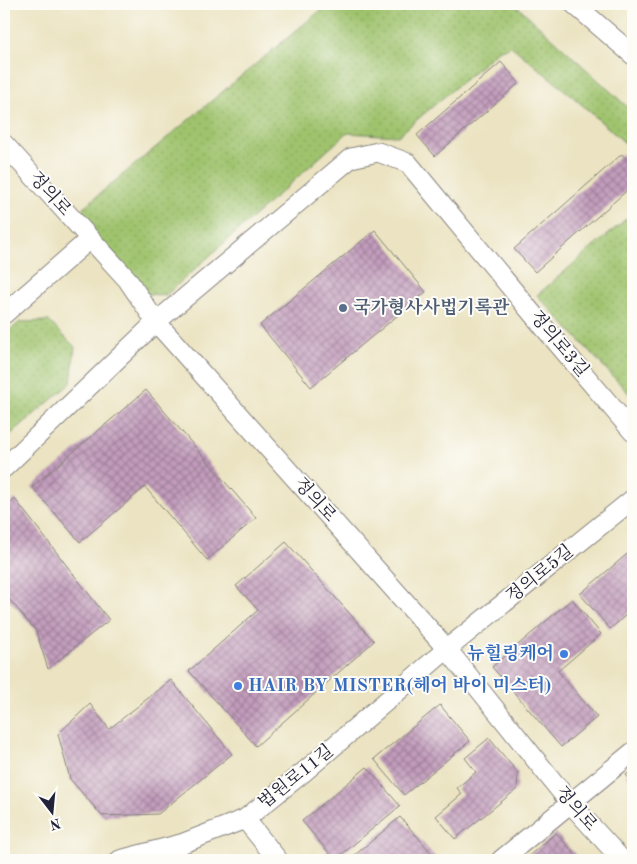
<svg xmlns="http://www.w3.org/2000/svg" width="637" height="864" viewBox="0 0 637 864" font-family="'Old Standard TT','Noto Serif KR',serif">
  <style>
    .green { fill: url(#green-dots); stroke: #607254 }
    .building { fill: url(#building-cross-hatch) }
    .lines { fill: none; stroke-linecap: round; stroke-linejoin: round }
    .minor-casing { stroke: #86827e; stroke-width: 21 }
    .minor { stroke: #fff; stroke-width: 19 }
    .service-dot { fill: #5c6f8a; stroke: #fdfcf7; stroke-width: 2 }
    .shop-dot { fill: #3f7fe0; stroke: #fdfcf7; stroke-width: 2 }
    .labels { text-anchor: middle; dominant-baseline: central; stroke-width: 4; stroke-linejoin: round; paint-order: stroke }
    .street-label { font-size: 18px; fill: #22223b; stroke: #fdfcf7 }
    .service-label { font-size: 18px; font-weight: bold; fill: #4e5e75; stroke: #fdfcf7; text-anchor: start }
    .shop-label { font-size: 18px; font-weight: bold; fill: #366cbe; stroke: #fdfcf7; text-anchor: end }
  </style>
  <defs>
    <pattern id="green-dots" width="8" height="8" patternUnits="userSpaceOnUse" patternTransform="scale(1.25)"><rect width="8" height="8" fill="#9fc36d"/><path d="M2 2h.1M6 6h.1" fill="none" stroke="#89a75f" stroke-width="1.8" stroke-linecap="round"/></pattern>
    <pattern id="building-cross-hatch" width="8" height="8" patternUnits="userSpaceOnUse" patternTransform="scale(1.25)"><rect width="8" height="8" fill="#c29cbc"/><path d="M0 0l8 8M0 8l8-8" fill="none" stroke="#9d7f9a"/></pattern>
  </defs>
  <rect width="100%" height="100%" fill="#fdfcf7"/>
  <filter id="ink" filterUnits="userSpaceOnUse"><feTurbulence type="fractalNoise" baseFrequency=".02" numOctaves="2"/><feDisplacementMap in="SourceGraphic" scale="10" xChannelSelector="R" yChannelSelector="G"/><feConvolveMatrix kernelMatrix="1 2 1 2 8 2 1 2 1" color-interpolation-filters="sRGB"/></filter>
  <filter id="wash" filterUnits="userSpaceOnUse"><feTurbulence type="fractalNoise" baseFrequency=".0096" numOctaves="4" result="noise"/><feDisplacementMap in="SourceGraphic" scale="20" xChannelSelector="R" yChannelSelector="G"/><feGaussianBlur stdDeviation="1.12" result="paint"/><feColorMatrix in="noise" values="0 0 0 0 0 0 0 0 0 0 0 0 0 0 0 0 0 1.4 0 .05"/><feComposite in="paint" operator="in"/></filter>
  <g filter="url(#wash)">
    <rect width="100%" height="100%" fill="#ebe3c1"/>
    <path class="green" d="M 328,4 L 513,4 L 524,12 L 633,112 L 633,150 L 573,97 L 511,46 L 498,51 L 398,136 L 347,133 L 166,295 L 139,294 L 73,216 Z
      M 633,213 L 633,398 L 537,295 Z
      M 49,321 L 75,347 L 71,383 L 4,440 L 4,335 L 20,322 Z"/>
    <g id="blocks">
      <path class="building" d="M 501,62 L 519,83 L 435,156 L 417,135 Z
        M 622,154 L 633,167 L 633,185 L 535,272 L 514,249 Z
        M 375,230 L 426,292 L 311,387 L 260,325 Z
        M 146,390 L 256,518 L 207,560 L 145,487 L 80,542 L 32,487 Z
        M 15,499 L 109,620 L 48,669 L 36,631 L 4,593 L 4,509 Z
        M 286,542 L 374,641 L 256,746 L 189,671 L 258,610 L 236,586 Z
        M 633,549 L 633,609 L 610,629 L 580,594 Z
        M 572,599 L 601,634 L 558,671 L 597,717 L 561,747 L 492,667 Z
        M 171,680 L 232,754 L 158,814 L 102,816 L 70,779 L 58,734 L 90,704 L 109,729 Z
        M 440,705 L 470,741 L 404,795 L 374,759 Z
        M 489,738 L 518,773 L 517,789 L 455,839 L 436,816 L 462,794 L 457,788 L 476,772 L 465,758 Z
        M 367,767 L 400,806 L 335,860 L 302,821 Z
        M 633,769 L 633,783 L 626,775 Z
        M 400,817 L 437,859 L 436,860 L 349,860 Z
        M 556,833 L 580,860 L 524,860 Z"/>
    </g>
  </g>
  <g filter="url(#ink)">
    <use href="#blocks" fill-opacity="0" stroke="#86827e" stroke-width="1"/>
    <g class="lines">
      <defs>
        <path id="minor" d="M 574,4 L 633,55
          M 4,144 L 127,279 L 156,322 L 447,649 L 571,804 L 622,860
          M 4,314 L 90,239
          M 4,468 L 156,322 L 351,158 L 378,152 L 408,163 L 536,318 L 633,432
          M 245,819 L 278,860
          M 120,860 L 181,844 L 245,819 L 305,771 L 447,649 L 633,499
          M 501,860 L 633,752"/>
      </defs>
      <use href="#minor" class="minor-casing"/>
      <use href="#minor" class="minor"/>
    </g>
  </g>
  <circle class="service-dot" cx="343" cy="308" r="5"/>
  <g class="shop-dot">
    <circle cx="564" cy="654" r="5"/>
    <circle cx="238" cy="686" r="5"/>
  </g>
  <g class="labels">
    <g class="street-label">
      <text transform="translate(50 194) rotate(48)">정의로</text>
      <text transform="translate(559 344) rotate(50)">정의로3길</text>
      <text transform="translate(315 500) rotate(48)">정의로</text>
      <text transform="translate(540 574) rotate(-39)">정의로5길</text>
      <text transform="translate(296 777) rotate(-39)">법원로11길</text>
      <text transform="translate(576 809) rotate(49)">정의로</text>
    </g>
    <g class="service-label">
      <text x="353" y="308">국가형사사법기록관</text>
    </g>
    <g class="shop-label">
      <text x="554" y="654">뉴힐링케어</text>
      <text x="248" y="686" text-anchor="start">HAIR BY MISTER(헤어 바이 미스터)</text>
    </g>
  </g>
  <rect width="637" height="864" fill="none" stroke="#fdfcf7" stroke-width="20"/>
  <g transform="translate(52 812) rotate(164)" stroke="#fdfcf7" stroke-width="4" paint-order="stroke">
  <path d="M0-4L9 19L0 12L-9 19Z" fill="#22223b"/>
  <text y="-8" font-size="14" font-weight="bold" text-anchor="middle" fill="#22223b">N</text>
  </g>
</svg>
